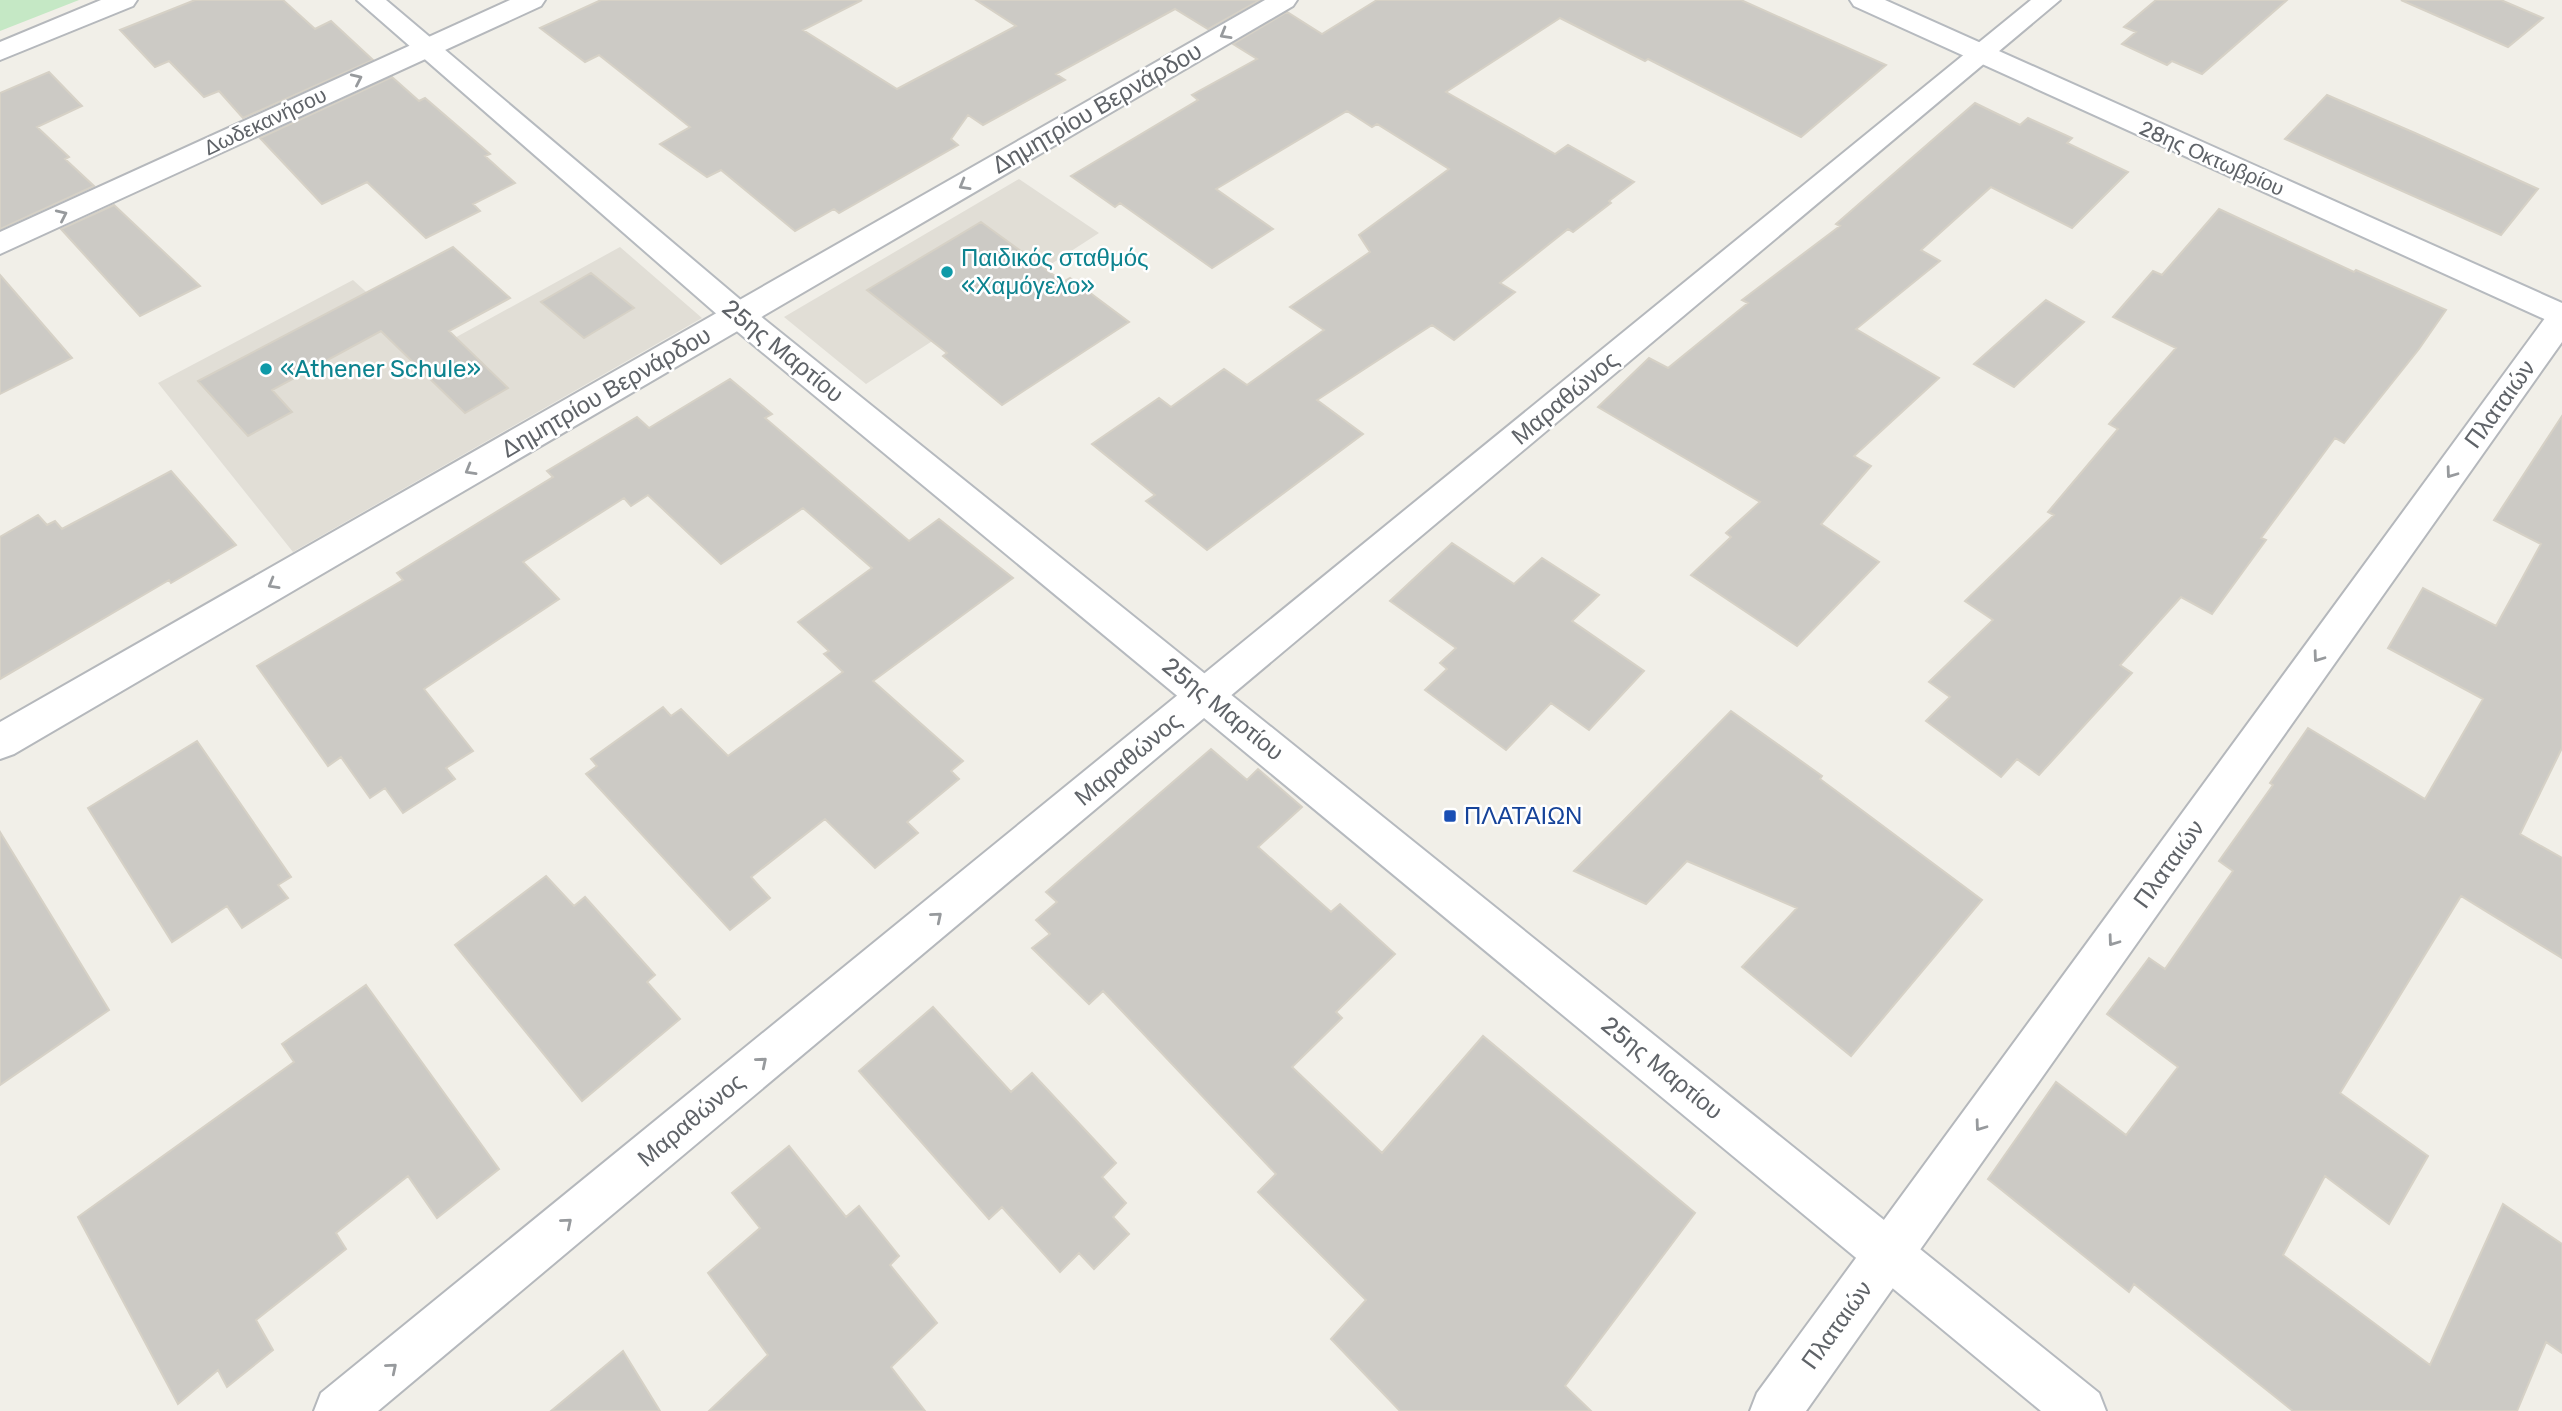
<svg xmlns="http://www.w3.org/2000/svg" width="2562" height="1411" viewBox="0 0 2562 1411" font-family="Rubik,sans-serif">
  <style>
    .education { fill: #e1ded6 }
    .green { fill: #c5e8c5 }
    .building { fill: #cccac5; stroke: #d6d1c6; stroke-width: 2 }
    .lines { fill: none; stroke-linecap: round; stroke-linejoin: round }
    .street-casing { stroke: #b5b8bc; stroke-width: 4 }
    .secondary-casing { stroke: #b6babf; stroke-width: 4 }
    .street { fill: #fff; fill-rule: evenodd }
    .secondary { fill: #fff; fill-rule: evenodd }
    .oneway { stroke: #979a9d }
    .culture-dot { fill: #0f9aa8; stroke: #fff; stroke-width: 2.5 }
    .transit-dot { fill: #1a4fb4; stroke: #fff; stroke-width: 2.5 }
    .labels { text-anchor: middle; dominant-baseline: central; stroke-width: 5; stroke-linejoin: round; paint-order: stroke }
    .far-street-label { font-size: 21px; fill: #5f6368; stroke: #fff }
    .street-label { font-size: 24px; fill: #5f6368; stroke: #fff }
    .culture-label { font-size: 24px; fill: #0d838f; stroke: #fff; text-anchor: start }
    .transit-label { font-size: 24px; fill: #164399; stroke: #fff; text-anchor: start }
  </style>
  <rect width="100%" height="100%" fill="#f1efe8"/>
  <path class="education" d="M 1019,179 L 1099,233 L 866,384 L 784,317 Z
    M 620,247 L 702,318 L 293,552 L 158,383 L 353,280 L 431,351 Z"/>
  <path class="green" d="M 0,0 L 79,0 L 0,31 Z"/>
  <path class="building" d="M 195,0 L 283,0 L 315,29 L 331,21 L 373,60 L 243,118 L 219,91 L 204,97 L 169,61 L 155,67 L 120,30 Z
    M 601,0 L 862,0 L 803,30 L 897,89 L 1016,26 L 976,0 L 1260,0 L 1208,29 L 1175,9 L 1056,74 L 1065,80 L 983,125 L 968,115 L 951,139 L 958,145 L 839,213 L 834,209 L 795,231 L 721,170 L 707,177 L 660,144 L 690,127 L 599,55 L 585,62 L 540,28 Z
    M 1377,0 L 1741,0 L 1886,65 L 1801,137 L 1648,59 L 1645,61 L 1560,18 L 1446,92 L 1555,154 L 1568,145 L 1634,182 L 1609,201 L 1611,203 L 1573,232 L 1568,229 L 1500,283 L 1515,292 L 1454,340 L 1432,325 L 1317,400 L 1363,434 L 1207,550 L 1146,501 L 1155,495 L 1092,444 L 1159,398 L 1171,407 L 1224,369 L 1247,385 L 1324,330 L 1290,307 L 1370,252 L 1359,235 L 1449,169 L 1377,124 L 1372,127 L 1347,111 L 1216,189 L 1273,229 L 1212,268 L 1120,203 L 1115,207 L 1071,176 L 1198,100 L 1192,95 L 1257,59 L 1233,44 L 1287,12 L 1322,34 Z
    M 2156,0 L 2287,0 L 2202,74 L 2172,61 L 2167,65 L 2122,44 L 2136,32 L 2124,27 Z
    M 2401,0 L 2501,0 L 2543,18 L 2508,47 Z
    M 49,72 L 82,106 L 37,127 L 69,157 L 65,159 L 94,186 L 0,229 L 0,93 Z
    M 392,77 L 419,101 L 425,98 L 490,154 L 485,156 L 515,183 L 473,204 L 480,211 L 426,238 L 367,182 L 322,204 L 260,138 Z
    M 2327,95 L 2415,133 L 2538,189 L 2501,235 L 2285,139 Z
    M 1975,103 L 2020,125 L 2028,118 L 2072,138 L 2067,143 L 2128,172 L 2072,228 L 1991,187 L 1921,250 L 1940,261 L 1856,329 L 1939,378 L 1854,456 L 1871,466 L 1821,524 L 1879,562 L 1797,646 L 1691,575 L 1731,537 L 1726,533 L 1760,502 L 1598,407 L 1649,358 L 1668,368 L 1748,303 L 1742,300 L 1840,226 L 1836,224 Z
    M 114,205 L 200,286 L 140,316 L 61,229 Z
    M 2219,209 L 2354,272 L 2356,270 L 2446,310 L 2419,349 L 2344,443 L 2335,438 L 2261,538 L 2266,540 L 2212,614 L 2181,597 L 2120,665 L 2132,673 L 2039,775 L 2017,759 L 2001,777 L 1926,721 L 1950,697 L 1929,682 L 1993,620 L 1965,601 L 2054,515 L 2048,512 L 2118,429 L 2109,424 L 2176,348 L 2113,317 L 2153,271 L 2162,275 Z
    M 981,222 L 1063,282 L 1070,278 L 1129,322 L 1002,405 L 943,356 L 947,353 L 867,290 Z
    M 453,247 L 510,298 L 449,331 L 508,388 L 465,413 L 381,331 L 272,390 L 292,412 L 248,436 L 198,381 Z
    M 591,273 L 634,308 L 584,338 L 541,302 Z
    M 0,275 L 72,358 L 0,394 Z
    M 2046,300 L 2084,322 L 2014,387 L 1974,364 Z
    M 730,379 L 772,414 L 765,418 L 909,541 L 939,519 L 1013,578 L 873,681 L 963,761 L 951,771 L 959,779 L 907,822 L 918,833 L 875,868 L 825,819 L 751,877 L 770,898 L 730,930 L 586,774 L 597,766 L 591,759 L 663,707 L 671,716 L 681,709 L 728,756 L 843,672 L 824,654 L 829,651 L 798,622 L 872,568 L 803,508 L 721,564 L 648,495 L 631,506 L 624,498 L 523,562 L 559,599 L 424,689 L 473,751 L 446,768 L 455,779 L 403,813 L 385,788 L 370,798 L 341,757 L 328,766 L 257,666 L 403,580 L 397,573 L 553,477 L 547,471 L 637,417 L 649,428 Z
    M 2562,416 L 2562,748 L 2520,834 L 2562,858 L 2562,958 L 2461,896 L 2340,1093 L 2428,1156 L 2389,1224 L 2325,1176 L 2283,1255 L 2430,1365 L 2503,1204 L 2562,1244 L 2562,1353 L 2546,1342 L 2517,1411 L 2293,1411 L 2134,1284 L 2129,1292 L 1988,1179 L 2056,1082 L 2126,1135 L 2178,1067 L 2107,1014 L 2149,958 L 2165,969 L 2233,871 L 2219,861 L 2273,785 L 2270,783 L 2308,728 L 2425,799 L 2483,699 L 2388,648 L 2423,588 L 2496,626 L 2541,544 L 2494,520 Z
    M 171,471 L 236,545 L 171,583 L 169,580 L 0,679 L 0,537 L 38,515 L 47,525 L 55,521 L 62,529 Z
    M 1452,543 L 1514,584 L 1542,558 L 1599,595 L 1572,621 L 1644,671 L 1589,730 L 1551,703 L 1506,750 L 1425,690 L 1447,669 L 1440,663 L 1456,648 L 1390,601 Z
    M 1731,711 L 1822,776 L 1820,779 L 1982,900 L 1851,1056 L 1742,967 L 1797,908 L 1687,861 L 1646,904 L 1574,871 Z
    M 197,741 L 291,877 L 278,885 L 288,898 L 242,928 L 227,906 L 172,942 L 88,808 Z
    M 1211,749 L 1247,780 L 1258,769 L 1302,807 L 1258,847 L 1331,912 L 1340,904 L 1395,954 L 1336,1012 L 1342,1018 L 1292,1067 L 1382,1153 L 1483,1036 L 1695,1213 L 1565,1386 L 1591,1411 L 1400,1411 L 1331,1339 L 1366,1300 L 1258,1192 L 1276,1174 L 1103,991 L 1089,1004 L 1032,948 L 1050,934 L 1036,920 L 1057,902 L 1046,892 Z
    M 0,832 L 109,1010 L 0,1085 Z
    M 546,876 L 574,906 L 585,897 L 655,975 L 647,982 L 680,1019 L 582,1101 L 455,945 Z
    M 366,985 L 499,1169 L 437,1218 L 408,1176 L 336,1233 L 346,1249 L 256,1320 L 273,1350 L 227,1387 L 218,1370 L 178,1404 L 78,1217 L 294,1062 L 282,1044 Z
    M 933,1007 L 1011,1092 L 1032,1073 L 1116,1163 L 1102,1177 L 1126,1203 L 1113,1217 L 1129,1234 L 1094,1269 L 1079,1253 L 1060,1272 L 1002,1207 L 989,1219 L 859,1071 Z
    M 789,1146 L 846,1217 L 859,1206 L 899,1256 L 890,1265 L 937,1323 L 891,1367 L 925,1411 L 709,1411 L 768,1355 L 708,1273 L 760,1228 L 732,1193 Z
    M 623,1351 L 660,1411 L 551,1411 Z"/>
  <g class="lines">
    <defs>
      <path id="street" d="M 101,0 L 137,0 L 133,6 L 0,60 L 0,42 Z
        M 510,0 L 545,0 L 541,6 L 0,254 L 0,232 Z
        M 1265,0 L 1297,0 L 1293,6 L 14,754 L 0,759 L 0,722 Z
        M 2031,0 L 2060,0 L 378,1411 L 314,1411 L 321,1393 Z
        M 2562,307 L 2562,342 L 1806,1411 L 1750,1411 L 1757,1393 L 2551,310 Z"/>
      <path id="secondary" d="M 357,0 L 386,0 L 749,307 L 2099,1393 L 2106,1411 L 2041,1411 L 727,323 Z
        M 1850,0 L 1885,0 L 2562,303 L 2562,327 L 1854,6 Z"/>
    </defs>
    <use href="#street" class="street-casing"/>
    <use href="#secondary" class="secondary-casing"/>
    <use href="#street" class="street"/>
    <use href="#secondary" class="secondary"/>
  </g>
  <defs><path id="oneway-chevron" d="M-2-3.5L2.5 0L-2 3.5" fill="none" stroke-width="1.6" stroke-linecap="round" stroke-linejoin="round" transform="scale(1.75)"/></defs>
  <g class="oneway">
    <use href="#oneway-chevron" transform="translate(1225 34) rotate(150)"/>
    <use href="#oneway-chevron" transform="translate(357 79) rotate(-25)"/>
    <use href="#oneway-chevron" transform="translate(964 185) rotate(150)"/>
    <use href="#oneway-chevron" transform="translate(62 215) rotate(-25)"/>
    <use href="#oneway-chevron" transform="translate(470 470) rotate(150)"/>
    <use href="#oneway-chevron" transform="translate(2451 473) rotate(126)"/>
    <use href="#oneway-chevron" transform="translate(273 584) rotate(150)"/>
    <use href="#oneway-chevron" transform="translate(2318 657) rotate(126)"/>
    <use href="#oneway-chevron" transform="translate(937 917) rotate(-40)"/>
    <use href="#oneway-chevron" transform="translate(2113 941) rotate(126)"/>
    <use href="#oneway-chevron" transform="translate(762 1062) rotate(-40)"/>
    <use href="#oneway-chevron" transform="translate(1980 1126) rotate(126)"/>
    <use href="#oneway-chevron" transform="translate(567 1223) rotate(-40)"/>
    <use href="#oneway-chevron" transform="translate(392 1368) rotate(-40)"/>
  </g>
  <g class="culture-dot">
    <circle cx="947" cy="272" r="7"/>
    <circle cx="266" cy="369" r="7"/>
  </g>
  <rect class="transit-dot" x="1443" y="809" width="14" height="14" rx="3.5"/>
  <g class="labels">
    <g class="far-street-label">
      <text transform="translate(265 121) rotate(-25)">Δωδεκανήσου</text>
      <text transform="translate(2212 158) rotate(24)">28ης Οκτωβρίου</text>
    </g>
    <g class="street-label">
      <text transform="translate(1097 108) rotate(-30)">Δημητρίου Βερνάρδου</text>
      <text transform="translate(783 351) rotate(39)">25ης Μαρτίου</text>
      <text transform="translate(606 392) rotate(-30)">Δημητρίου Βερνάρδου</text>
      <text transform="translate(1565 398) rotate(-40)">Μαραθώνος</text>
      <text transform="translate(2500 404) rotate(-54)">Πλαταιών</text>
      <text transform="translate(1223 709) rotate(39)">25ης Μαρτίου</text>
      <text transform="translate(1128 759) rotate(-40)">Μαραθώνος</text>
      <text transform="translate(2169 864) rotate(-54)">Πλαταιών</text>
      <text transform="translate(1662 1068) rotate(39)">25ης Μαρτίου</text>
      <text transform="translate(691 1120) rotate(-40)">Μαραθώνος</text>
      <text transform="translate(1837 1325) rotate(-54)">Πλαταιών</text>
    </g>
    <g class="culture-label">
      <text x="961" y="258">Παιδικός σταθμός<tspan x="961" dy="28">«Χαμόγελο»</tspan></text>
      <text x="280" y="369">«Athener Schule»</text>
    </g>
    <g class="transit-label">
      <text x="1464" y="816">ΠΛΑΤΑΙΩΝ</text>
    </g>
  </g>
</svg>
